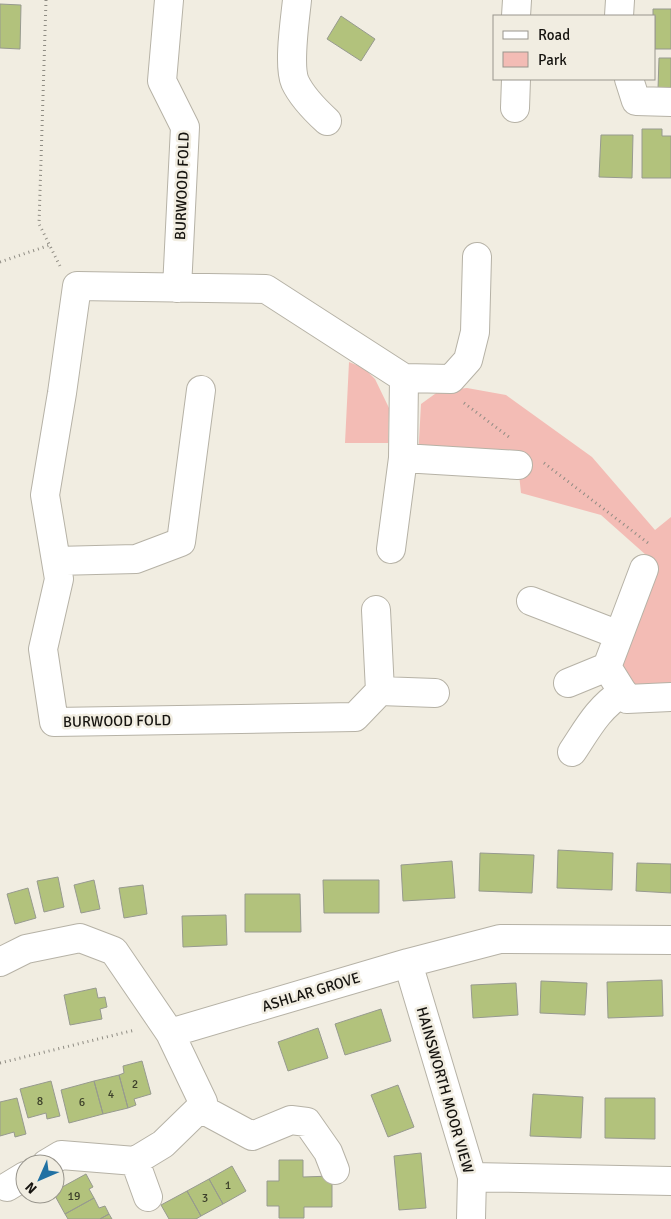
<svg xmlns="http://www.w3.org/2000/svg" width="671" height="1219" viewBox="0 0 671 1219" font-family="Signika,sans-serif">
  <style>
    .green { fill: #f3bcb5 }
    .building { fill: #b2c27c; stroke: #979a8f }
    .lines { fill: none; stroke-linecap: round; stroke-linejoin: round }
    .minor-casing { stroke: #b6b2a6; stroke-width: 30 }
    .path { stroke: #8f8c83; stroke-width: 3; stroke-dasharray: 1 4; stroke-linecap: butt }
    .minor { stroke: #fff; stroke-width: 28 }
    .labels { text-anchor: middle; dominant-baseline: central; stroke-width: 5; stroke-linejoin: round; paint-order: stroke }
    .number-label { font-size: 12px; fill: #3d402b }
    .street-label { font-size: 15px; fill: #161410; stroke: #f1ede1 }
  </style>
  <rect width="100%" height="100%" fill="#f1ede1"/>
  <path class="green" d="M 349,362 L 364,368 L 375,379 L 389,408 L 388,443 L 345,443 Z
    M 467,388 L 506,395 L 592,457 L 655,530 L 671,517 L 671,687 L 631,690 L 613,650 L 644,569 L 646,555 L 601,515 L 521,493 L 518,465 L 418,459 L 421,404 L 439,391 Z"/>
  <path class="building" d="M 0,4 L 21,5 L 20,49 L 0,48 Z
    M 653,9 L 671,9 L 671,49 L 655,49 L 655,16 L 653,16 Z
    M 341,16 L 375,39 L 361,61 L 327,39 Z
    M 659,58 L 671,58 L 671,90 L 658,89 Z
    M 642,129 L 662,129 L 662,136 L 671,136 L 671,178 L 642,178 Z
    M 601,135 L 633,135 L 632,178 L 599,177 Z
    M 558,850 L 613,853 L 612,890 L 557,888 Z
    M 480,853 L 534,855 L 532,893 L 479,891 Z
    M 452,861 L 455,898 L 403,901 L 401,865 Z
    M 637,863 L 671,864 L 671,893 L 636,891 Z
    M 58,877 L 64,907 L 44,912 L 37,881 Z
    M 94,880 L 100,909 L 81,913 L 74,885 Z
    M 323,880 L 379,880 L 379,913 L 324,913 Z
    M 143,885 L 147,914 L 124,918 L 119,888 Z
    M 28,888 L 36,918 L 15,924 L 7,894 Z
    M 245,894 L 300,894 L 301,932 L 245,932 Z
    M 226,915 L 227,945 L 183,947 L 182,916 Z
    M 662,980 L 663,1016 L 608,1018 L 607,982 Z
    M 541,981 L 587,983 L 585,1015 L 540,1013 Z
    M 516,983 L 518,1015 L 473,1018 L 471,985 Z
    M 96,988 L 98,998 L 105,997 L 107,1007 L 100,1009 L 102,1019 L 70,1025 L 64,995 Z
    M 381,1009 L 391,1041 L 345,1055 L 335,1024 Z
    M 318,1028 L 328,1058 L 288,1071 L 278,1042 Z
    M 142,1061 L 151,1094 L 134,1099 L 136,1105 L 128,1108 L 119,1075 L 124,1073 L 123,1066 Z
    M 119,1075 L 128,1108 L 103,1114 L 94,1081 Z
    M 51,1081 L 60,1116 L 47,1119 L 46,1113 L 28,1118 L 20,1089 Z
    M 94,1081 L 103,1114 L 69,1123 L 61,1090 Z
    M 398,1085 L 414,1127 L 388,1137 L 371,1095 Z
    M 533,1094 L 583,1097 L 581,1138 L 530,1136 Z
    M 17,1098 L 26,1134 L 15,1137 L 14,1132 L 0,1136 L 0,1102 Z
    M 605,1098 L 655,1098 L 655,1139 L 605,1138 Z
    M 421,1153 L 426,1208 L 399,1210 L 394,1156 Z
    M 279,1160 L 303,1160 L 303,1177 L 332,1176 L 332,1207 L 304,1207 L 304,1218 L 279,1218 L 279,1206 L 267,1206 L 267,1181 L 279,1181 Z
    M 232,1166 L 246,1191 L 223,1204 L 209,1179 Z
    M 86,1174 L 93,1187 L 89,1189 L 94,1198 L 65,1214 L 54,1194 L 55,1191 Z
    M 209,1179 L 223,1204 L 201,1216 L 187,1191 Z
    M 187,1191 L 201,1216 L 196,1219 L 169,1219 L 161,1205 Z
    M 94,1198 L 99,1208 L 105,1206 L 109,1214 L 100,1219 L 68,1219 L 65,1214 Z
    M 109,1214 L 112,1219 L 100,1219 Z"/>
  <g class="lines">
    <defs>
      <path id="minor" d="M 169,0 L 162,81 L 185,127 L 177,288
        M 297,0 C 295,20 288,65 295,82 C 302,97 315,110 327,121
        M 516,16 L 517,0
        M 619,16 L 620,0
        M 629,79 L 636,101 L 671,102
        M 515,108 L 516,79
        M 403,458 L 518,465
        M 391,549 L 403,458 L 404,378
        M 56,561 L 136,559 L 181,542 L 201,390
        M 644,569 L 607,667 L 627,699 L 671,697
        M 531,601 L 619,635
        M 376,610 L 380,691 L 355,717 L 54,722 L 43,649 L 59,579 L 45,495 L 62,393 L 77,286 L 266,289 L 404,378 L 451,379 L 468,360 L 475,332 L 477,257
        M 568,683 L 607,667
        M 380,691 L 435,693
        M 572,752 C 588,728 598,708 623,692
        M 0,962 L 26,949 L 80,938 L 114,951 L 170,1033 L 408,963 L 500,939 L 671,940
        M 408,963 L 472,1177 L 471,1219
        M 200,1108 L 252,1136 L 291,1120 L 307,1122 L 328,1152 L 335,1170
        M 135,1161 L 148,1197
        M 46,1164 L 61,1155 L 135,1161 L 163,1144 L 200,1108 L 203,1102 L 170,1033
        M 472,1177 L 671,1181
        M 7,1187 L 25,1176"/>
    </defs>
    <use href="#minor" class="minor-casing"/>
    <path class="path" d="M 46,0 L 39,224 L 60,266
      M 0,262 L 50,245
      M 464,403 L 509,437
      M 544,463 L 648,543
      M 0,1063 L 135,1030"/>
    <use href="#minor" class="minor"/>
  </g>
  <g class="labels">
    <g class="number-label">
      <text x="135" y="1084">2</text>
      <text x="111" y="1094">4</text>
      <text x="40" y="1101">8</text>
      <text x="82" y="1102">6</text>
      <text x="228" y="1185">1</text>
      <text x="74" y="1196">19</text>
      <text x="205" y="1198">3</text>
    </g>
    <g class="street-label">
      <text transform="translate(182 186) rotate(-88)">BURWOOD FOLD</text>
      <text transform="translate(117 721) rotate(-1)">BURWOOD FOLD</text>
      <text transform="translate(311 992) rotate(-17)">ASHLAR GROVE</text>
      <text transform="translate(445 1090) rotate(74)">HAINSWORTH MOOR VIEW</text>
    </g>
  </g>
  <rect x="493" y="15" width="162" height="65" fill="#f1ede1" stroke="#99968d"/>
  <rect x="503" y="31" width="25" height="8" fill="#ffffff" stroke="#99968d"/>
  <text x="538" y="40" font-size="15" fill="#161410">Road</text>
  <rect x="503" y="52" width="25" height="15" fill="#f3bcb5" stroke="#99968d"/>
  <text x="538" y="65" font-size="15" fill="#161410">Park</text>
  <g transform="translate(40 1179) rotate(225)"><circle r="24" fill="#f1ede1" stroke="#99968d"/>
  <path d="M0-4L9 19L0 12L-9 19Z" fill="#2171a3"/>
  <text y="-8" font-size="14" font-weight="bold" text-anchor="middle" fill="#161410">N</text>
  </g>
</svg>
